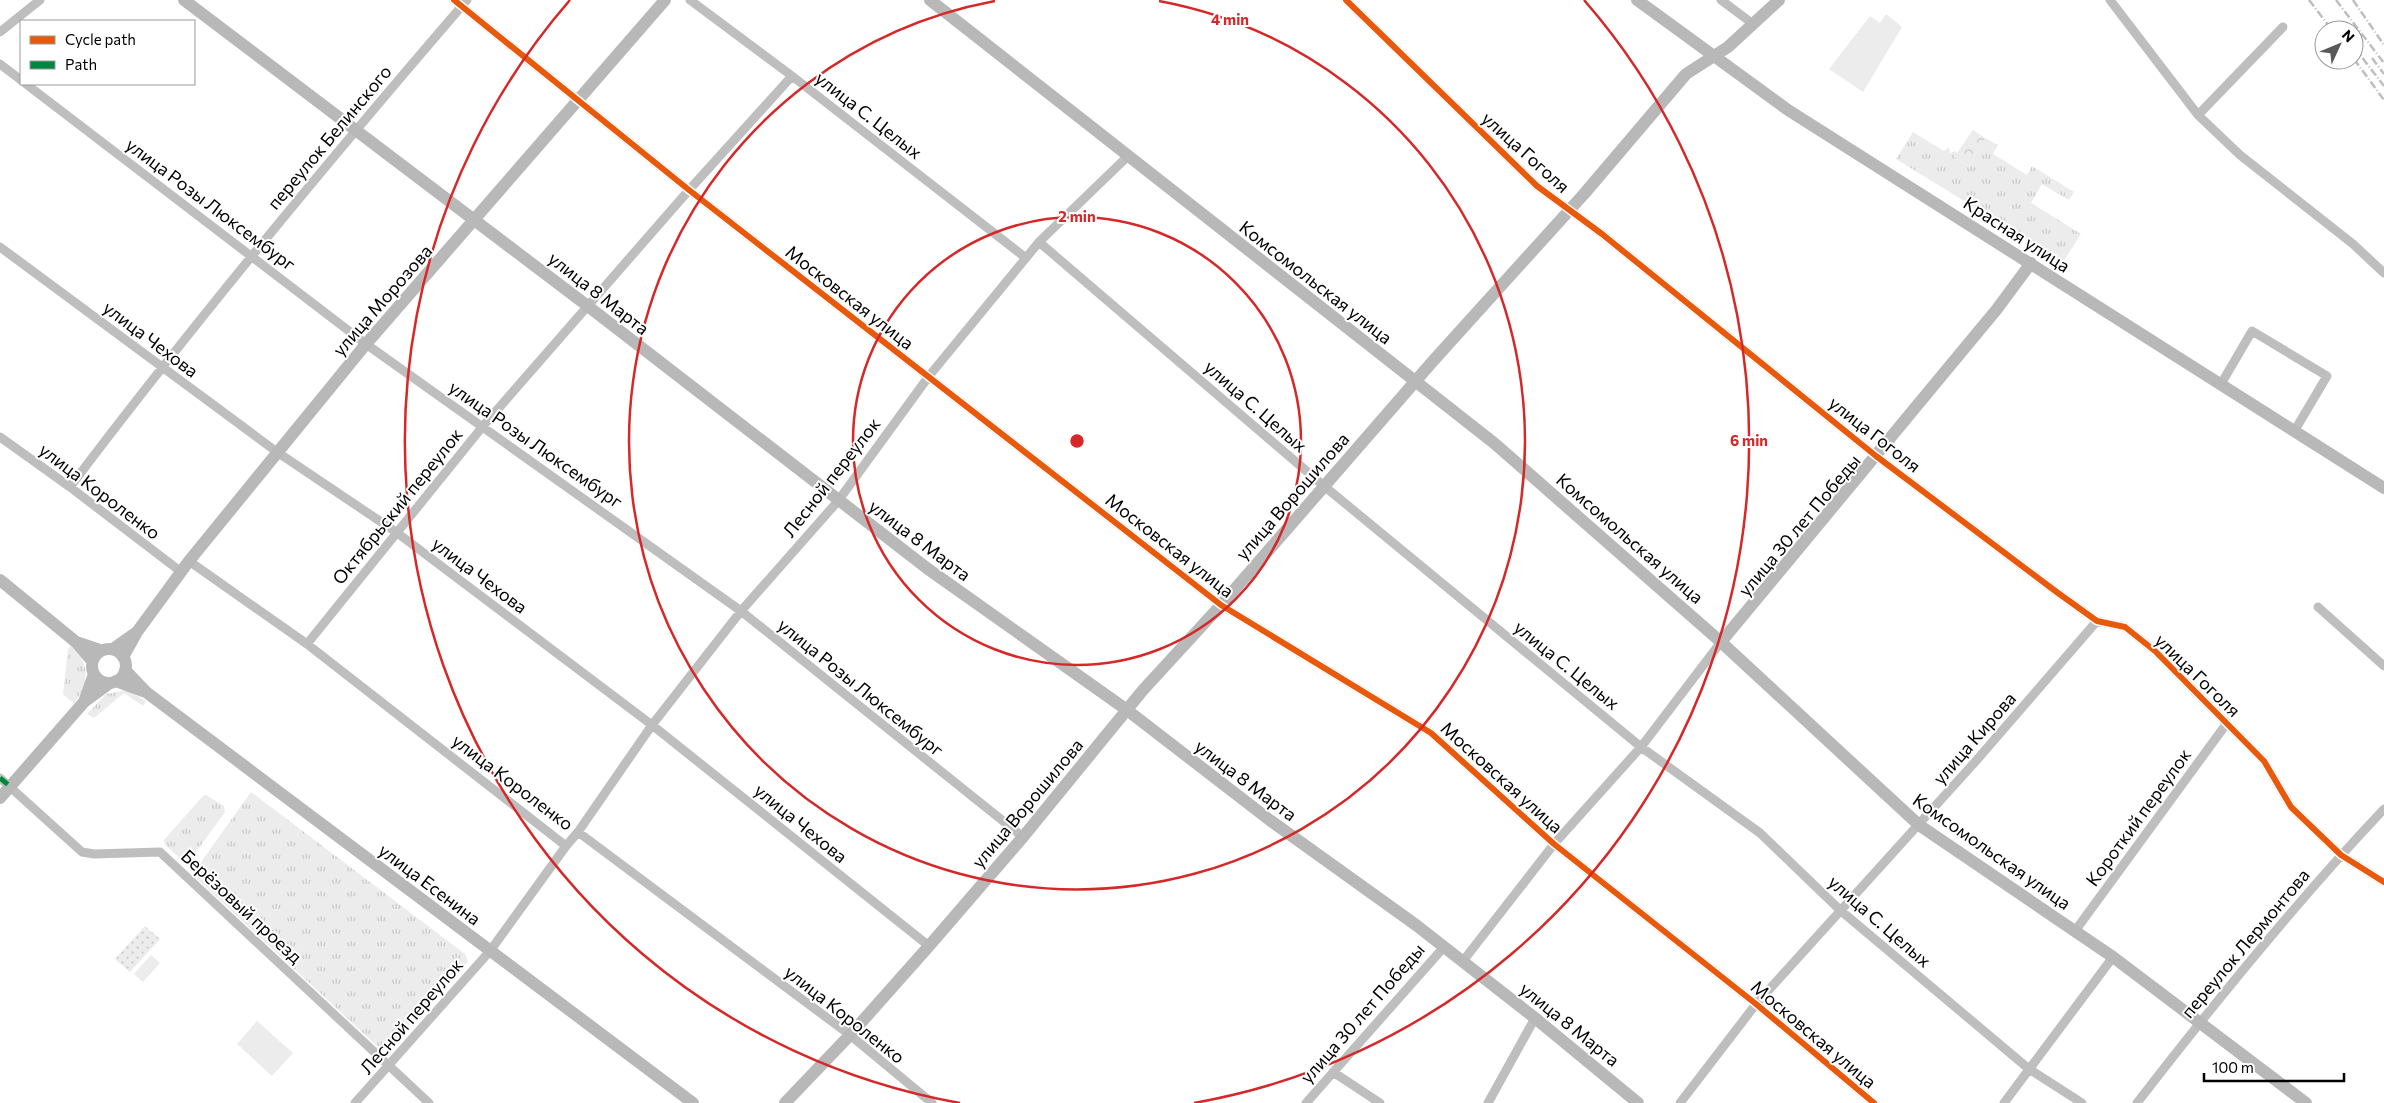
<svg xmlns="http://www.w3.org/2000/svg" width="2384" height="1103" viewBox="0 0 2384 1103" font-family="Commissioner,sans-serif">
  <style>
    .grass { fill: url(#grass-tufts) }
    .forest { fill: url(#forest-crowns) }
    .park { fill: url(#park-dots) }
    .pitch { fill: #ececec }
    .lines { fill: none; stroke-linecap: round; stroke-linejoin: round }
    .street { stroke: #bebebe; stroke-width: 9 }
    .secondary { stroke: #b8b8b8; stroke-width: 12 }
    .rail { stroke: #bebebe; stroke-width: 2.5; stroke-dasharray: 8 2.5 1 2.5; stroke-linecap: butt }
    .quiet { stroke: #00873e; stroke-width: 5; stroke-dasharray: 10 5; stroke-linecap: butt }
    .cycleway-casing { stroke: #fff; stroke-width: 9 }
    .cycleway { stroke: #e8590c; stroke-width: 6 }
    .ring { fill: none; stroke: #d62828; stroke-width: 2.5 }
    .labels { text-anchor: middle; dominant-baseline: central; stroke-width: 4; stroke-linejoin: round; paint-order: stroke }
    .street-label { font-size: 18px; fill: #000; stroke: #fff }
    .centre { fill: #d62828; stroke: #fff; stroke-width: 2.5 }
    .ring-label { font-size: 15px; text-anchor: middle; font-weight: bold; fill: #d62828; stroke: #fff; stroke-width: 4; stroke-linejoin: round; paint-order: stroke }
  </style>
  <defs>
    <pattern id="grass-tufts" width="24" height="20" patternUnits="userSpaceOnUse" patternTransform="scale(1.25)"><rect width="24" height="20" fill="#ececec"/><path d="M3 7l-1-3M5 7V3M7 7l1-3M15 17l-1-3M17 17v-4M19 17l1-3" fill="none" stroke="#c9c9c9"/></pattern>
    <pattern id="forest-crowns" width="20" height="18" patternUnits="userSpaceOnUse" patternTransform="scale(1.25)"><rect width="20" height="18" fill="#ececec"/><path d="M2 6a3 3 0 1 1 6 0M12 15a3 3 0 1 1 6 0" fill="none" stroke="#c9c9c9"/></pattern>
    <pattern id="park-dots" width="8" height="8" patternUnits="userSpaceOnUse" patternTransform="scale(1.25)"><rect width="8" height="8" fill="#ececec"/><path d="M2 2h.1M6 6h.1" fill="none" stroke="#c9c9c9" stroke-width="1.8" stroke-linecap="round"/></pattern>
  </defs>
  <rect width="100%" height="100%" fill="#fff"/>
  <path class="grass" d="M 1913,132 L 1944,151 L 1949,147 L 1950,153 L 1955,151 L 1957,153 L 1954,157 L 1969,166 L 1985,138 L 1998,145 L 1993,154 L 2027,175 L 2032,166 L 2074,192 L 2069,200 L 2042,184 L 2031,203 L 2081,234 L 2063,262 L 1896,159 Z
    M 71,644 C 90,664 90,682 74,704 L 63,694 L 68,649 Z
    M 127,690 L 146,701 L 143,706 L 124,693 L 94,718 L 87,714 L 106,694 Z
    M 251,792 L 465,954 L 468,962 L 392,1044 L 380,1047 L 376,1045 L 196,878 L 196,869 Z
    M 206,795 L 224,806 L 225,812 L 191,859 L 182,860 L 165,845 L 164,840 L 202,797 Z"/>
  <path class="forest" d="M 1973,130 L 1985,138 L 1969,166 L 1954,157 Z"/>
  <path class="park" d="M 145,926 L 160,939 L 130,972 L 115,959 Z"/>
  <path class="pitch" d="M 1886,14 L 1902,27 L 1863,92 L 1829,69 L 1870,16 L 1880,23 Z
    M 151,955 L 160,963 L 143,982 L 134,974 Z
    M 257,1021 L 293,1053 L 272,1076 L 237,1044 Z"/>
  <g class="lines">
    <path class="street" d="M 454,0 L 689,190 L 1221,605 L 1431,733 L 1554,844 L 1756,1004 L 1874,1103
      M 690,0 L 792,76 L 1026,258
      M 1346,0 L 1537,186 L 1602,234 L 1876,456 L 2058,593 L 2097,621 L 2125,627 L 2155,651 L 2264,761 L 2291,807 L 2341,855 L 2384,882
      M 1721,0 L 1753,24
      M 2110,0 L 2198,115 L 2240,155 L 2353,244 L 2384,273
      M 0,32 L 40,0
      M 0,64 L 21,80
      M 26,84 L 366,344 L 741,611 L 1023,837
      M 2198,115 L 2283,27
      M 1039,242 L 1324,486 L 1641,747 L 1760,833 L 1840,910 L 2029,1069 L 2082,1103
      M 0,247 L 277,452 L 396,532 L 652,725 L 929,946
      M 2221,384 L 2252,331 L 2327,376 L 2295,430
      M 0,437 L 70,487 L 180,571
      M 70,487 C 196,320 330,159 467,0
      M 189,561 L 307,644 L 566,846 L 578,832 L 652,725 L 741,611 L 838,501 L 929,376 L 1039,242 L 1127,157
      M 2318,607 L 2384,666
      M 307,644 L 483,426 L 689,190 L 792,76
      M 0,778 L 82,852 L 94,854 L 160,852 L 429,1103
      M 578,832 L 850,1035 L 932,1103
      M 2075,931 L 2227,723
      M 1463,961 L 1554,844 L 1641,747 L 1721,642
      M 1333,1072 L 1380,1103
      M 355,1103 L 490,951 L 566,846
      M 1306,1103 L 1444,947
      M 1488,1103 L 1535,1018
      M 1680,1103 L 1756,1004 L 1975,762 L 2097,621
      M 2004,1103 L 2113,957
      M 2137,1103 C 2215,1002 2296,902 2384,809"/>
    <path class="secondary" d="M 184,0 L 589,307 L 928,569 L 1127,710 L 1271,821 L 1416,925 L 1535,1018 L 1638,1103
      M 930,0 L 1494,443 L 1721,642 L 1919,825 L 2113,957 L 2306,1103
      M 1637,0 L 1788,110 L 2384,488
      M 0,580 L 76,642
      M 137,632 L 189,561 L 366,344 L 665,0
      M 1721,642 L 1997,309 L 2031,263
      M92 666a17 17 0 1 1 34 0a17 17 0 1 1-34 0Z
      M 113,649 L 137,632 L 123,657
      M 92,661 L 76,642 L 100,650
      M 94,674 L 84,702 L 110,683
      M 116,681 L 146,692 L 125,670
      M 146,692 L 693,1103
      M 0,798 L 84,702
      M 785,1103 L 850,1035 L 929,946 L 1023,837 L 1143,690 L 1221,605 L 1433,361 L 1584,194 L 1686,74 L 1728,47 L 1779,0"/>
    <path class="rail" d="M 2309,0 L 2332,30
      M 2336,0 L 2384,63
      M 2353,0 L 2384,45
      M 2354,47 L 2384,86
      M 2372,58 L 2384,74
      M 2354,59 L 2384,100"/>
    <path class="quiet" d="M 0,778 L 11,787"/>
    <defs>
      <path id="cycleway" d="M 454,0 L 689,190 L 1221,605 L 1431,733 L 1554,844 L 1756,1004 L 1874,1103
        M 1346,0 L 1537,186 L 1602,234 L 1876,456 L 2058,593 L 2097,621 L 2125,627 L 2155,651 L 2264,761 L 2291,807 L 2341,855 L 2384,882"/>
    </defs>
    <use href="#cycleway" class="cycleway-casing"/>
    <use href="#cycleway" class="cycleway"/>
  </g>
  <g class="ring">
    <circle cx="1077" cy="441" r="224"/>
    <path d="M1159 1A448 448 0 1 1 995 1"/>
    <path d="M960 1103A672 672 0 0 1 570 0M1584 0A672 672 0 0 1 1194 1103"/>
  </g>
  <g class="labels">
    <g class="street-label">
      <text transform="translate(869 115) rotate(38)">улица С. Целых</text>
      <text transform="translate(329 137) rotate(-50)">переулок Белинского</text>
      <text transform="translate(1526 152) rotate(42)">улица Гоголя</text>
      <text transform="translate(211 204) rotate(37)">улица Розы Люксембург</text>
      <text transform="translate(2017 234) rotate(33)">Красная улица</text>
      <text transform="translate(1316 282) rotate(38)">Комсомольская улица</text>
      <text transform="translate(599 293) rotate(38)">улица 8 Марта</text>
      <text transform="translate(850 297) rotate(38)">Московская улица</text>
      <text transform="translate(382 300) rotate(-49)">улица Морозова</text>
      <text transform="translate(151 339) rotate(37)">улица Чехова</text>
      <text transform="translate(1256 406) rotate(41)">улица С. Целых</text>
      <text transform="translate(1875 434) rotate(38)">улица Гоголя</text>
      <text transform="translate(536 444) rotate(35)">улица Розы Люксембург</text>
      <text transform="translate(831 477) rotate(-52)">Лесной переулок</text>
      <text transform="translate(100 491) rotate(37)">улица Короленко</text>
      <text transform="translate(1292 496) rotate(-49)">улица Ворошилова</text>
      <text transform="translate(397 506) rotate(-51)">Октябрьский переулок</text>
      <text transform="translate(1799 525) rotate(-50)">улица 30 лет Победы</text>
      <text transform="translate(1630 538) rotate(41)">Комсомольская улица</text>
      <text transform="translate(920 540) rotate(37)">улица 8 Марта</text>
      <text transform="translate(1170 545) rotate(38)">Московская улица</text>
      <text transform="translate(480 575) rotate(37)">улица Чехова</text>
      <text transform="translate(1567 665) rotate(39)">улица С. Целых</text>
      <text transform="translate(2198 675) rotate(44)">улица Гоголя</text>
      <text transform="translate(861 687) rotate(39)">улица Розы Люксембург</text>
      <text transform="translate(1974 738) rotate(-49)">улица Кирова</text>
      <text transform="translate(1502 777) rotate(42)">Московская улица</text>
      <text transform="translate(1246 780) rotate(37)">улица 8 Марта</text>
      <text transform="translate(513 782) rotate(37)">улица Короленко</text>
      <text transform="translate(1027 803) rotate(-50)">улица Ворошилова</text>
      <text transform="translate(2138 817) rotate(-54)">Короткий переулок</text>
      <text transform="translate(801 823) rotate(39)">улица Чехова</text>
      <text transform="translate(1992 851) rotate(35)">Комсомольская улица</text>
      <text transform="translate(430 884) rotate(37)">улица Есенина</text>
      <text transform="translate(242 906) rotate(43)">Берёзовый проезд</text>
      <text transform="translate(1880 921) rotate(41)">улица С. Целых</text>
      <text transform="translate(2245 943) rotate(-50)">переулок Лермонтова</text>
      <text transform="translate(1362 1013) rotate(-49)">улица 30 лет Победы</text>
      <text transform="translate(845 1014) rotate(38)">улица Короленко</text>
      <text transform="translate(411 1016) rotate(-49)">Лесной переулок</text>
      <text transform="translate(1570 1024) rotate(39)">улица 8 Марта</text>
      <text transform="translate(1814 1034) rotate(40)">Московская улица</text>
    </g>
  </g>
  <circle cx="1077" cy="441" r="8" class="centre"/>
  <g class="ring-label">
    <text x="1230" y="25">4 min</text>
    <text x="1077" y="222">2 min</text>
    <text x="1749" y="446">6 min</text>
  </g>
  <rect x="20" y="20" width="175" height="65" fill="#ffffff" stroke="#999999"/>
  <rect x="30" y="36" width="25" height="8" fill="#e8590c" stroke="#999999"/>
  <text x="65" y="45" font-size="15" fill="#000000">Cycle path</text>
  <rect x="30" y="61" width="25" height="8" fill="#00873e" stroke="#999999"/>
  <text x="65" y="70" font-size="15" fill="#000000">Path</text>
  <g transform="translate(2339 45) rotate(46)"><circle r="24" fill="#ffffff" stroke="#999999"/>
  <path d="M0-4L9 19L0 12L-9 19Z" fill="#595959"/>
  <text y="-8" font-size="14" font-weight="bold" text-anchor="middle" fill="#000000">N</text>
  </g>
  <path d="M2204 1073v8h140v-8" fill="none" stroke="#000000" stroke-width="2.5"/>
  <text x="2212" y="1073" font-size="15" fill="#000000" stroke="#ffffff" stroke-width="4" paint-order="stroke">100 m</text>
</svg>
